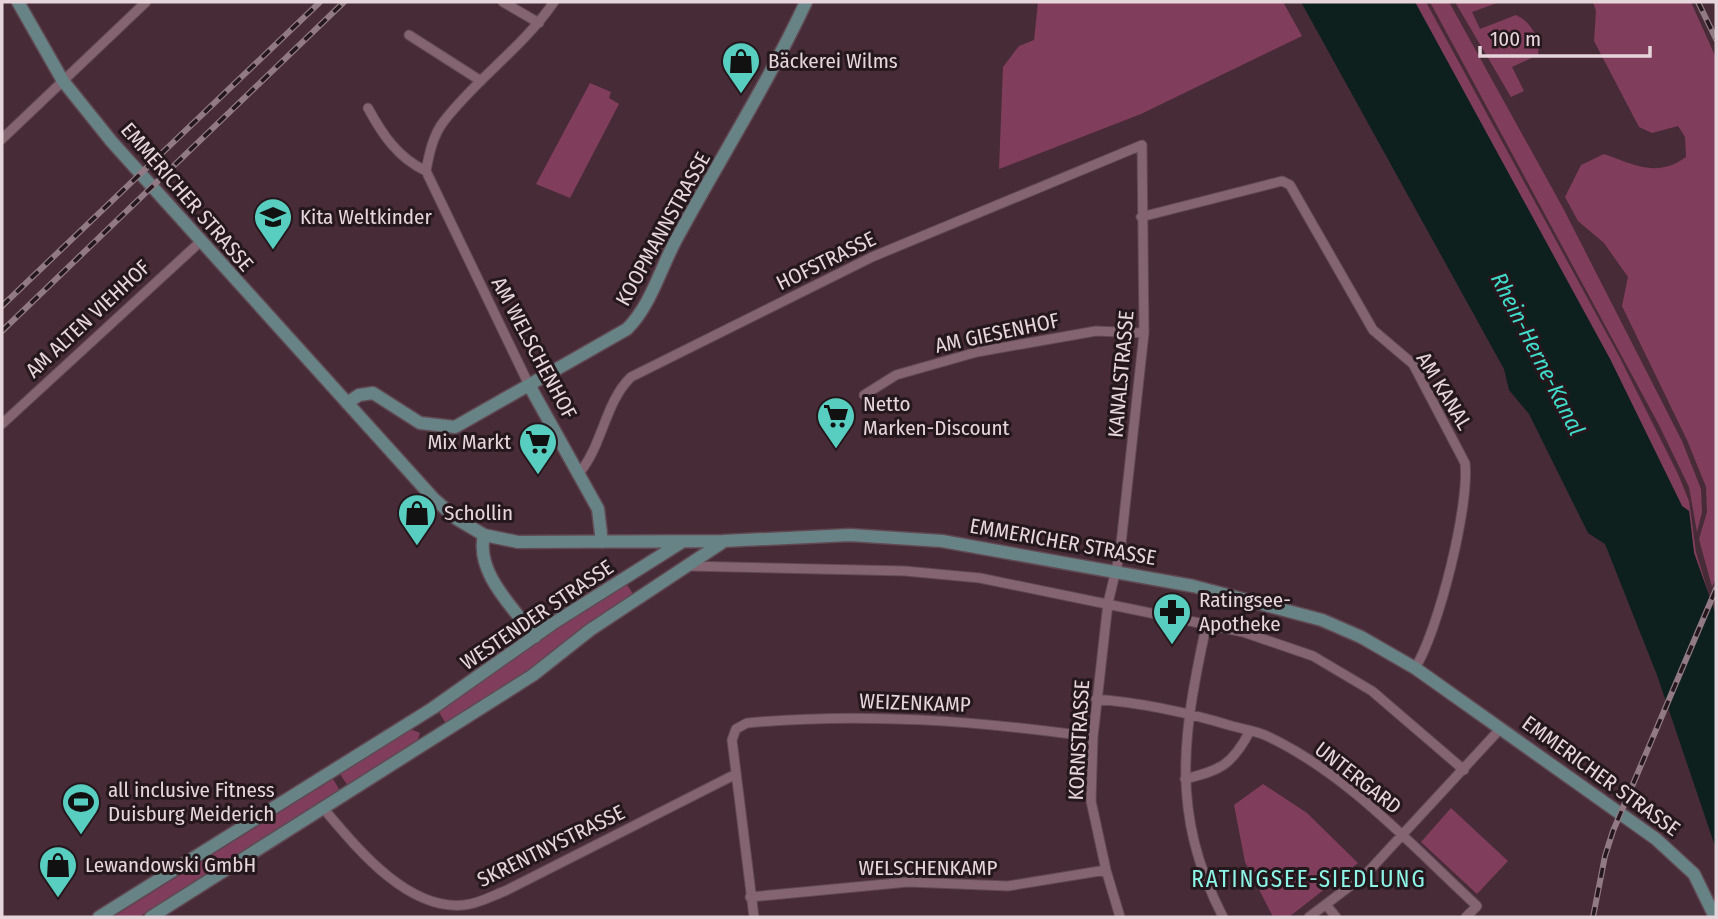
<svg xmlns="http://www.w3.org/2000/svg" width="1718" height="919" viewBox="0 0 1718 919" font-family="'Fira Sans Condensed',sans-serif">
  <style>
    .green { fill: #813e5c }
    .water { fill: #0d201e }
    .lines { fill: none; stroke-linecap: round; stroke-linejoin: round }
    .street-casing { stroke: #604953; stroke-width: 11 }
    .secondary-casing { stroke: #604953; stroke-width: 15 }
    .street { stroke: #836470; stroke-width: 9 }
    .secondary { stroke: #688386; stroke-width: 12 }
    .rail-casing { stroke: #917a84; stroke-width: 6 }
    .rail { stroke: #25181d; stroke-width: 3.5; stroke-dasharray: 10; stroke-linecap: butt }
    .labels { text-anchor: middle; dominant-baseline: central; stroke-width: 6; stroke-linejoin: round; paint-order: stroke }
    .poi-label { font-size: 21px; fill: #e7d5dc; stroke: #25181d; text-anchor: start }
    .street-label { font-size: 21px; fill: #e7d5dc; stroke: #25181d }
    .water-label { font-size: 23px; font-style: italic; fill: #40dbca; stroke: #25181d }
    .neighbourhood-label { font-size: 23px; letter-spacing: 2px; fill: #8df5e7; stroke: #25181d }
  </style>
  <rect width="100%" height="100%" fill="#472b37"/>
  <path class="green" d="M 1038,2 L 1283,2 L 1302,36 L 1141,114 L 999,169 L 1003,67 L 1019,46 L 1034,40 Z
    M 1415,2 L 1426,2 L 1619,356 L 1678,474 L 1689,501 L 1696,552 L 1708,592 L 1694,553 L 1689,511 L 1682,506 L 1610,359 Z
    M 1430,2 L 1449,2 L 1563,208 L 1682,441 L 1701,489 L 1702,512 L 1697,532 L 1689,487 L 1659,425 Z
    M 1455,2 L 1500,2 L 1472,12 L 1480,29 L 1516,15 C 1531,22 1541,39 1538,55 L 1512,67 L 1524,91 L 1511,97 Z
    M 1593,2 L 1691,2 L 1716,58 L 1716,578 L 1712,587 L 1699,539 L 1707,512 L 1706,487 L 1687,440 L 1622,306 L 1628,277 L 1604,243 L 1578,221 L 1565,197 L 1581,165 L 1604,154 C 1635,165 1657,178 1686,157 L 1685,137 L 1678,126 L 1652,133 L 1639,127 L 1594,41 L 1596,11 Z
    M 590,83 L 611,92 L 609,98 L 619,104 L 570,198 L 536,184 Z
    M 626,583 L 633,594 L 586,624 L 554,653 L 448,727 L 437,709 L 449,705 L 556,628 Z
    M 410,729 L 420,733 L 417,742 L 348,786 L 340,774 Z
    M 333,779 L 340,791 L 139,917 L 113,917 Z
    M 1263,784 L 1307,813 L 1358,863 L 1289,917 L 1273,917 L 1245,862 L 1234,805 Z
    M 1451,808 L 1508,861 L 1477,894 L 1421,842 Z"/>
  <path class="water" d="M 1301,2 L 1415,2 L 1610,359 L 1682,506 L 1689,511 L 1694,553 L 1716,615 L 1716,849 L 1657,675 L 1605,544 L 1588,533 L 1529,414 L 1509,390 L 1504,369 Z"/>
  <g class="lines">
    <defs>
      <path id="street" d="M 503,2 L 539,23
        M 409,35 L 481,81
        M 368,108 C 382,134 398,158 426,171
        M 2,139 L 146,2
        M 1141,217 L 1282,181 L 1290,185 L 1373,330 L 1413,364 L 1465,463 C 1470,505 1438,632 1415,668
        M 529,385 L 426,171 C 429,154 433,135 444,121 C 477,78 523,47 554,2
        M 864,395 L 896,375 L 977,352 L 1096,331 L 1144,333
        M 2,424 L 200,242
        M 580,472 C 603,444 605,402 631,377 L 872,257 L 1142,145 L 1144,333 L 1120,553 L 1108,603 L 1093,737 L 1091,801 L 1106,870 L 1120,917
        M 686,566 L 905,571 L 980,578 L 1243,632 L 1313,656 L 1372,691 L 1464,770
        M 1207,622 C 1183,733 1169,812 1223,917
        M 1096,699 C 1143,703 1186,712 1232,726 C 1243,729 1257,731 1267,736 C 1348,774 1412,846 1477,906 L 1466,917
        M 1185,779 C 1221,770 1232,765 1250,731
        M 323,808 C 356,847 407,911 464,905 C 478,904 492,896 505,891 L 736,774
        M 750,897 L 908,882 L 1008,886 L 1106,870
        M 1327,906 L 1336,917
        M 754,917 L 732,740 L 736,729 L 747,723 C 864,712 977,721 1093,737
        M 1309,917 L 1366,874 L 1501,728"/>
      <path id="secondary" d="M 18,2 L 63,81 L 112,142 L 434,499 L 457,519 L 484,535 L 518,542 L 723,541 L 850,535 L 942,541 L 1193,586 L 1322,620 L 1361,637 L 1415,668 L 1656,839 L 1694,874 L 1715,917
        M 529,385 L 598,509 L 602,542
        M 347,403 L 359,395 L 373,393 L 420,423 L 455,427 L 627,329 C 652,304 661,266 678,236 C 721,157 768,83 806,2
        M 484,535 C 475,573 514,608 535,637
        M 99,917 L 433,708 L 552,624 L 682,542
        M 151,917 L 533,675 L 590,630 L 723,542"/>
    </defs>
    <use href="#street" class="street-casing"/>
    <use href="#secondary" class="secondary-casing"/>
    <use href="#street" class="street"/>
    <use href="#secondary" class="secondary"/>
    <defs>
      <path id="rail" d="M 1698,2 L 1716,39
        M 2,306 L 320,2
        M 2,331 L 344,2
        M 1593,917 L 1605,856 L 1613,831 L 1716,589"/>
    </defs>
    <use href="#rail" class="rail-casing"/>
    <use href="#rail" class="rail"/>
  </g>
  <defs>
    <symbol id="shop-pin" viewBox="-11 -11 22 30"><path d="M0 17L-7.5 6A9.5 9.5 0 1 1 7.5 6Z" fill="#58cec0" stroke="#25181d"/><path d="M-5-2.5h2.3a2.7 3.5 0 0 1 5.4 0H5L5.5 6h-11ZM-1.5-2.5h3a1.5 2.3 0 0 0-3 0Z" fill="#111"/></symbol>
    <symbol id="school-pin" viewBox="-11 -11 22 30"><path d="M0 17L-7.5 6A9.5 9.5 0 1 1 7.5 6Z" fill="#58cec0" stroke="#25181d"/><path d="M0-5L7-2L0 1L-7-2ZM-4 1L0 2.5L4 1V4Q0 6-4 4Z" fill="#111"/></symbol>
    <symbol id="supermarket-pin" viewBox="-11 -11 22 30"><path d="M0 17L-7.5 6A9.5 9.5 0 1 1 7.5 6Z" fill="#58cec0" stroke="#25181d"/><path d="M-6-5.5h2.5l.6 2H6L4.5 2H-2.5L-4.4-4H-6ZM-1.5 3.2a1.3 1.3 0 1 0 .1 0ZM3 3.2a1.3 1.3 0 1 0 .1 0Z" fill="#111"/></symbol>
    <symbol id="pharmacy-pin" viewBox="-11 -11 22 30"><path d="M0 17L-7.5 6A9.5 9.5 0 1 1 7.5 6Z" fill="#58cec0" stroke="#25181d"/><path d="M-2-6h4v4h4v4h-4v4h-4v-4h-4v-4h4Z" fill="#111"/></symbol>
    <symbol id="stadium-pin" viewBox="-11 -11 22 30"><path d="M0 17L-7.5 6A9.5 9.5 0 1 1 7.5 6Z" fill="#58cec0" stroke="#25181d"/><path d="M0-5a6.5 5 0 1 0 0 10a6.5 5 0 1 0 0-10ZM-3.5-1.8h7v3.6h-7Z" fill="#111"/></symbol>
  </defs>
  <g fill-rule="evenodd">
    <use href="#shop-pin" x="719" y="39" width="44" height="60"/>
    <use href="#school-pin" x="251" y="195" width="44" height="60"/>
    <use href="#supermarket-pin" x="814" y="394" width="44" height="60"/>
    <use href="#supermarket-pin" x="516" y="420" width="44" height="60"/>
    <use href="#shop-pin" x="395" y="491" width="44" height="60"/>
    <use href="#pharmacy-pin" x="1150" y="590" width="44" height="60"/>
    <use href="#stadium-pin" x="59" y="780" width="44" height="60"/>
    <use href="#shop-pin" x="36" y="843" width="44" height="60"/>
  </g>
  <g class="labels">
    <g class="poi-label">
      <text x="768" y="61">Bäckerei Wilms</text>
      <text x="300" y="217">Kita Weltkinder</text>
      <text x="863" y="404">Netto<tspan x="863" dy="24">Marken-Discount</tspan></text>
      <text x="511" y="442" text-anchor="end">Mix Markt</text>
      <text x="444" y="513">Schollin</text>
      <text x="1199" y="600">Ratingsee-<tspan x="1199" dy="24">Apotheke</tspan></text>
      <text x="108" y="790">all inclusive Fitness<tspan x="108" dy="24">Duisburg Meiderich</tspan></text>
      <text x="85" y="865">Lewandowski GmbH</text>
    </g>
    <g class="street-label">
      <text transform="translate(187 197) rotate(49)">EMMERICHER STRASSE</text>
      <text transform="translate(663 229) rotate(-61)">KOOPMANNSTRASSE</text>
      <text transform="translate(826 261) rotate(-26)">HOFSTRASSE</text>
      <text transform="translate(88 319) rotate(-43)">AM ALTEN VIEHHOF</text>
      <text transform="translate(997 333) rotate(-12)">AM GIESENHOF</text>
      <text transform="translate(534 348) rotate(62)">AM WELSCHENHOF</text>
      <text transform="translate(1121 374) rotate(-85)">KANALSTRASSE</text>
      <text transform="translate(1444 391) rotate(59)">AM KANAL</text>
      <text transform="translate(1063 542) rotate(10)">EMMERICHER STRASSE</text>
      <text transform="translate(537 615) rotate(-34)">WESTENDER STRASSE</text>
      <text transform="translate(915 703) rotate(2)">WEIZENKAMP</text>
      <text transform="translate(1079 740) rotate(-87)">KORNSTRASSE</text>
      <text transform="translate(1601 776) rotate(36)">EMMERICHER STRASSE</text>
      <text transform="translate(1358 778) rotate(38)">UNTERGARD</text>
      <text transform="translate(551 846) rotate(-26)">SKRENTNYSTRASSE</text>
      <text x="928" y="868">WELSCHENKAMP</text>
    </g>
    <g class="water-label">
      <text transform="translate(1538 354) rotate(63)">Rhein-Herne-Kanal</text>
    </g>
    <g class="neighbourhood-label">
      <text x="1309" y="879">RATINGSEE-SIEDLUNG</text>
    </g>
  </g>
  <rect width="1718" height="919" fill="none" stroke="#e7d5dc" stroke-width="7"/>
  <path d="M1480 46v10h170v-10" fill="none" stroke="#e7d5dc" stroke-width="3.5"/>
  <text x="1490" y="46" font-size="21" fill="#e7d5dc" stroke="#25181d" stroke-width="5" paint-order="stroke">100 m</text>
</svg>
